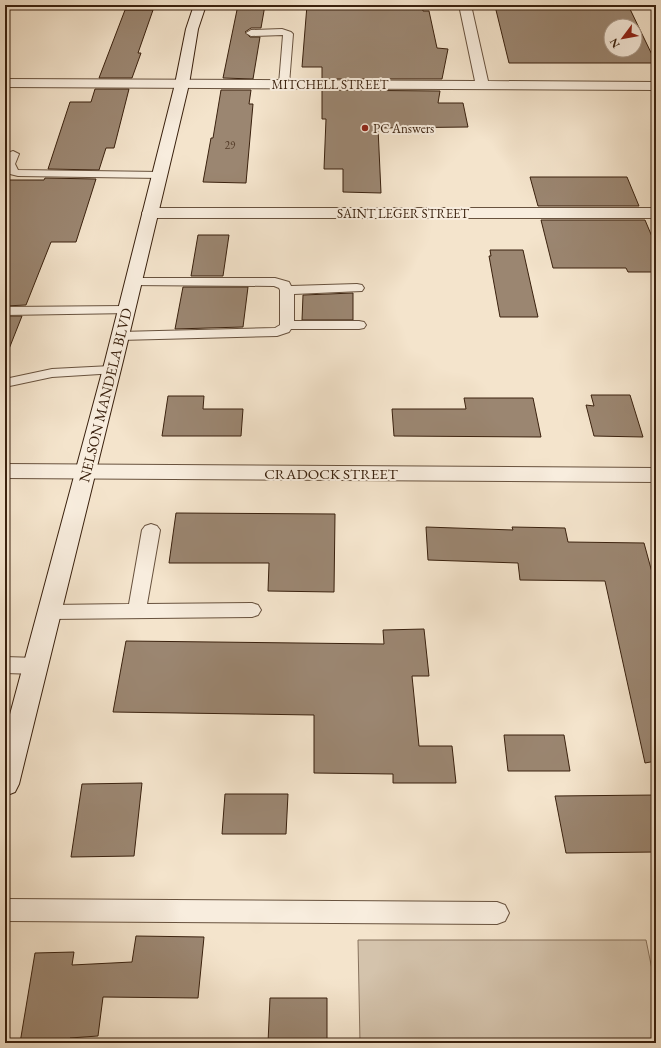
<svg xmlns="http://www.w3.org/2000/svg" width="661" height="1048" viewBox="0 0 661 1048" font-family="'EB Garamond',serif">
  <style>
    .green { fill: #d4c3ac; stroke: #87725d }
    .building { fill: #9b8671; stroke: #3a210e; fill-rule: evenodd }
    .lines { fill: none; stroke-linecap: round; stroke-linejoin: round }
    .lane-casing { stroke: #68523e; stroke-width: 2 }
    .street-casing { stroke: #68523e; stroke-width: 2 }
    .secondary-casing { stroke: #3a210e; stroke-width: 2 }
    .lane { fill: #f8edde; fill-rule: evenodd }
    .street { fill: #f8edde; fill-rule: evenodd }
    .secondary { fill: #f8edde; fill-rule: evenodd }
    .poi-dot { fill: #8f2418; stroke: #f8edde; stroke-width: 1.5 }
    .labels { text-anchor: middle; dominant-baseline: central; stroke-width: 4; stroke-linejoin: round; paint-order: stroke }
    .far-number-label { font-size: 11px; fill: #523a27 }
    .far-street-label { font-size: 13px; fill: #3a210e; stroke: #f8edde }
    .far-poi-label { font-size: 13px; fill: #3a210e; stroke: #f8edde; text-anchor: start }
    .street-label { font-size: 15px; fill: #3a210e; stroke: #f8edde }
  </style>
  <rect width="100%" height="100%" fill="#f4e4cc"/>
  <filter id="stains"><feTurbulence type="fractalNoise" baseFrequency=".005" numOctaves="4"/><feColorMatrix values="0 0 0 0 .2 0 0 0 0 .09 0 0 0 0 .02 0 0 0 .5 -.17"/></filter>
  <radialGradient id="worn" r=".72"><stop offset=".6" stop-color="#630" stop-opacity="0"/><stop offset="1" stop-color="#630" stop-opacity=".3"/></radialGradient>
  <path class="green" d="M 358,940 L 646,940 L 656,989 L 656,1043 L 360,1043 Z"/>
  <path class="building" d="M 238,5 L 265,5 L 261,28 L 251,28 L 245,32 L 250,37 L 260,37 L 253,79 L 223,78 Z
    M 307,5 L 422,5 L 423,11 L 429,11 L 437,48 L 448,49 L 442,79 L 322,79 L 322,67 L 302,67 Z
    M 495,6 L 629,7 L 656,63 L 509,63 ZM 611,26 L 635,26 L 635,50 L 611,50 Z
    M 125,10 L 153,10 L 138,53 L 141,53 L 132,78 L 99,78 Z
    M 95,89 L 129,89 L 114,148 L 106,148 L 99,170 L 48,169 L 70,102 L 91,102 Z
    M 221,90 L 251,90 L 249,104 L 253,104 L 246,183 L 203,182 L 211,138 L 213,138 Z
    M 322,90 L 440,91 L 438,103 L 463,103 L 468,127 L 378,128 L 381,193 L 343,192 L 343,169 L 324,169 L 326,119 L 322,119 Z
    M 530,177 L 627,177 L 639,206 L 538,206 Z
    M 45,178 L 96,179 L 76,242 L 51,242 L 26,305 L 5,306 L 5,180 L 44,180 Z
    M 541,220 L 645,220 L 656,246 L 656,272 L 628,272 L 626,268 L 553,268 Z
    M 198,235 L 229,235 L 223,276 L 191,276 Z
    M 490,250 L 523,250 L 538,317 L 500,317 L 489,256 L 491,256 Z
    M 183,287 L 248,287 L 243,327 L 175,329 Z
    M 353,293 L 353,320 L 302,320 L 303,295 Z
    M 5,316 L 22,316 L 7,354 L 5,354 Z
    M 591,395 L 630,395 L 643,437 L 594,436 L 586,405 L 594,406 Z
    M 168,396 L 204,396 L 203,409 L 243,409 L 241,436 L 162,436 Z
    M 464,398 L 533,398 L 541,437 L 394,436 L 392,409 L 466,409 Z
    M 176,513 L 335,514 L 334,592 L 268,591 L 269,563 L 169,563 Z
    M 426,527 L 513,530 L 512,527 L 565,528 L 568,542 L 644,543 L 656,587 L 656,761 L 645,763 L 605,581 L 520,580 L 518,563 L 428,560 Z
    M 424,629 L 429,676 L 412,676 L 419,746 L 452,746 L 456,783 L 393,783 L 393,774 L 314,773 L 314,715 L 113,712 L 126,641 L 384,644 L 383,630 Z
    M 504,735 L 564,735 L 570,771 L 508,771 Z
    M 142,783 L 134,856 L 71,857 L 82,784 Z
    M 225,794 L 288,794 L 286,834 L 222,834 Z
    M 656,795 L 656,852 L 566,853 L 555,796 Z
    M 136,936 L 204,937 L 198,998 L 103,997 L 98,1036 L 70,1038 L 69,1043 L 20,1043 L 35,953 L 74,952 L 72,965 L 132,962 Z
    M 270,998 L 327,998 L 327,1043 L 268,1043 Z"/>
  <g class="lines">
    <defs>
      <path id="lane" d="M 282,29 L 291,32 L 293,34 L 289,84 L 284,87 L 279,84 L 283,35 L 251,36 L 246,33 L 251,30 Z
        M 13,151 L 19,154 L 15,164 L 18,170 L 160,172 L 164,173 L 166,175 L 164,177 L 160,178 L 18,176 L 10,174 L 5,169 C 5,162 5,153 13,151 Z
        M 133,278 L 275,278 L 289,282 L 291,286 L 357,284 L 362,285 L 364,288 L 362,291 L 294,294 L 294,321 L 359,321 L 364,322 L 366,325 L 364,328 L 359,329 L 291,329 L 289,332 L 277,336 L 120,340 L 115,339 L 113,336 L 115,333 L 120,332 L 275,328 L 280,325 L 280,290 L 279,288 L 274,286 L 128,285 L 126,282 L 128,279 Z
        M 126,306 L 131,307 L 133,310 L 131,313 L 5,315 L 5,307 Z
        M 111,366 L 116,367 L 118,370 L 116,373 L 52,377 L 5,387 L 5,379 L 52,369 Z
        M 151,524 L 157,526 L 160,530 L 147,604 L 252,603 L 258,605 L 261,610 L 258,615 L 252,617 L 50,619 L 44,617 L 41,612 L 44,607 L 50,605 L 129,604 L 142,530 L 145,526 Z
        M 5,657 L 37,658 L 44,661 L 47,666 L 44,671 L 37,674 L 5,673 Z
        M 5,899 L 497,902 L 505,905 L 509,913 L 505,921 L 497,924 L 5,921 Z"/>
      <path id="street" d="M 459,5 L 471,5 L 488,81 L 656,82 L 656,90 L 5,87 L 5,79 L 475,81 Z
        M 150,208 L 656,208 L 656,218 L 150,218 L 144,216 L 142,213 L 144,210 Z
        M 5,464 L 656,468 L 656,482 L 5,478 Z"/>
      <path id="secondary" d="M 194,5 L 206,5 L 198,29 L 189,84 L 123,361 L 19,784 L 15,792 L 5,796 L 5,733 L 105,361 L 175,84 L 186,29 Z"/>
    </defs>
    <use href="#lane" class="lane-casing"/>
    <use href="#street" class="street-casing"/>
    <use href="#secondary" class="secondary-casing"/>
    <use href="#lane" class="lane"/>
    <use href="#street" class="street"/>
    <use href="#secondary" class="secondary"/>
  </g>
  <circle class="poi-dot" cx="365" cy="128" r="4"/>
  <g class="labels">
    <g class="far-number-label">
      <text x="230" y="145">29</text>
    </g>
    <g class="far-street-label">
      <text x="330" y="84">MITCHELL STREET</text>
      <text x="403" y="213">SAINT LEGER STREET</text>
    </g>
    <g class="far-poi-label">
      <text x="373" y="128">PC Answers</text>
    </g>
    <g class="street-label">
      <text transform="translate(105 395) rotate(-76)">NELSON MANDELA BLVD</text>
      <text x="331" y="473">CRADOCK STREET</text>
    </g>
  </g>
  <rect width="661" height="1048" fill="none" stroke="#f4e4cc" stroke-width="20"/>
  <rect x="6" y="6" width="649" height="1036" fill="none" stroke="#3a210e" stroke-width="2"/>
  <rect x="10" y="10" width="641" height="1028" fill="none" stroke="#3a210e"/>
  <g transform="translate(623 38) rotate(238)"><circle r="19" fill="#f8edde" stroke="#ac9b8b"/>
  <path d="M0-3L7 15L0 10L-7 15Z" fill="#8f2418"/>
  <text y="-6" font-size="11" font-weight="bold" text-anchor="middle" fill="#3a210e">N</text>
  </g>
  <rect width="100%" height="100%" filter="url(#stains)"/>
  <rect width="100%" height="100%" fill="url(#worn)"/>
</svg>
